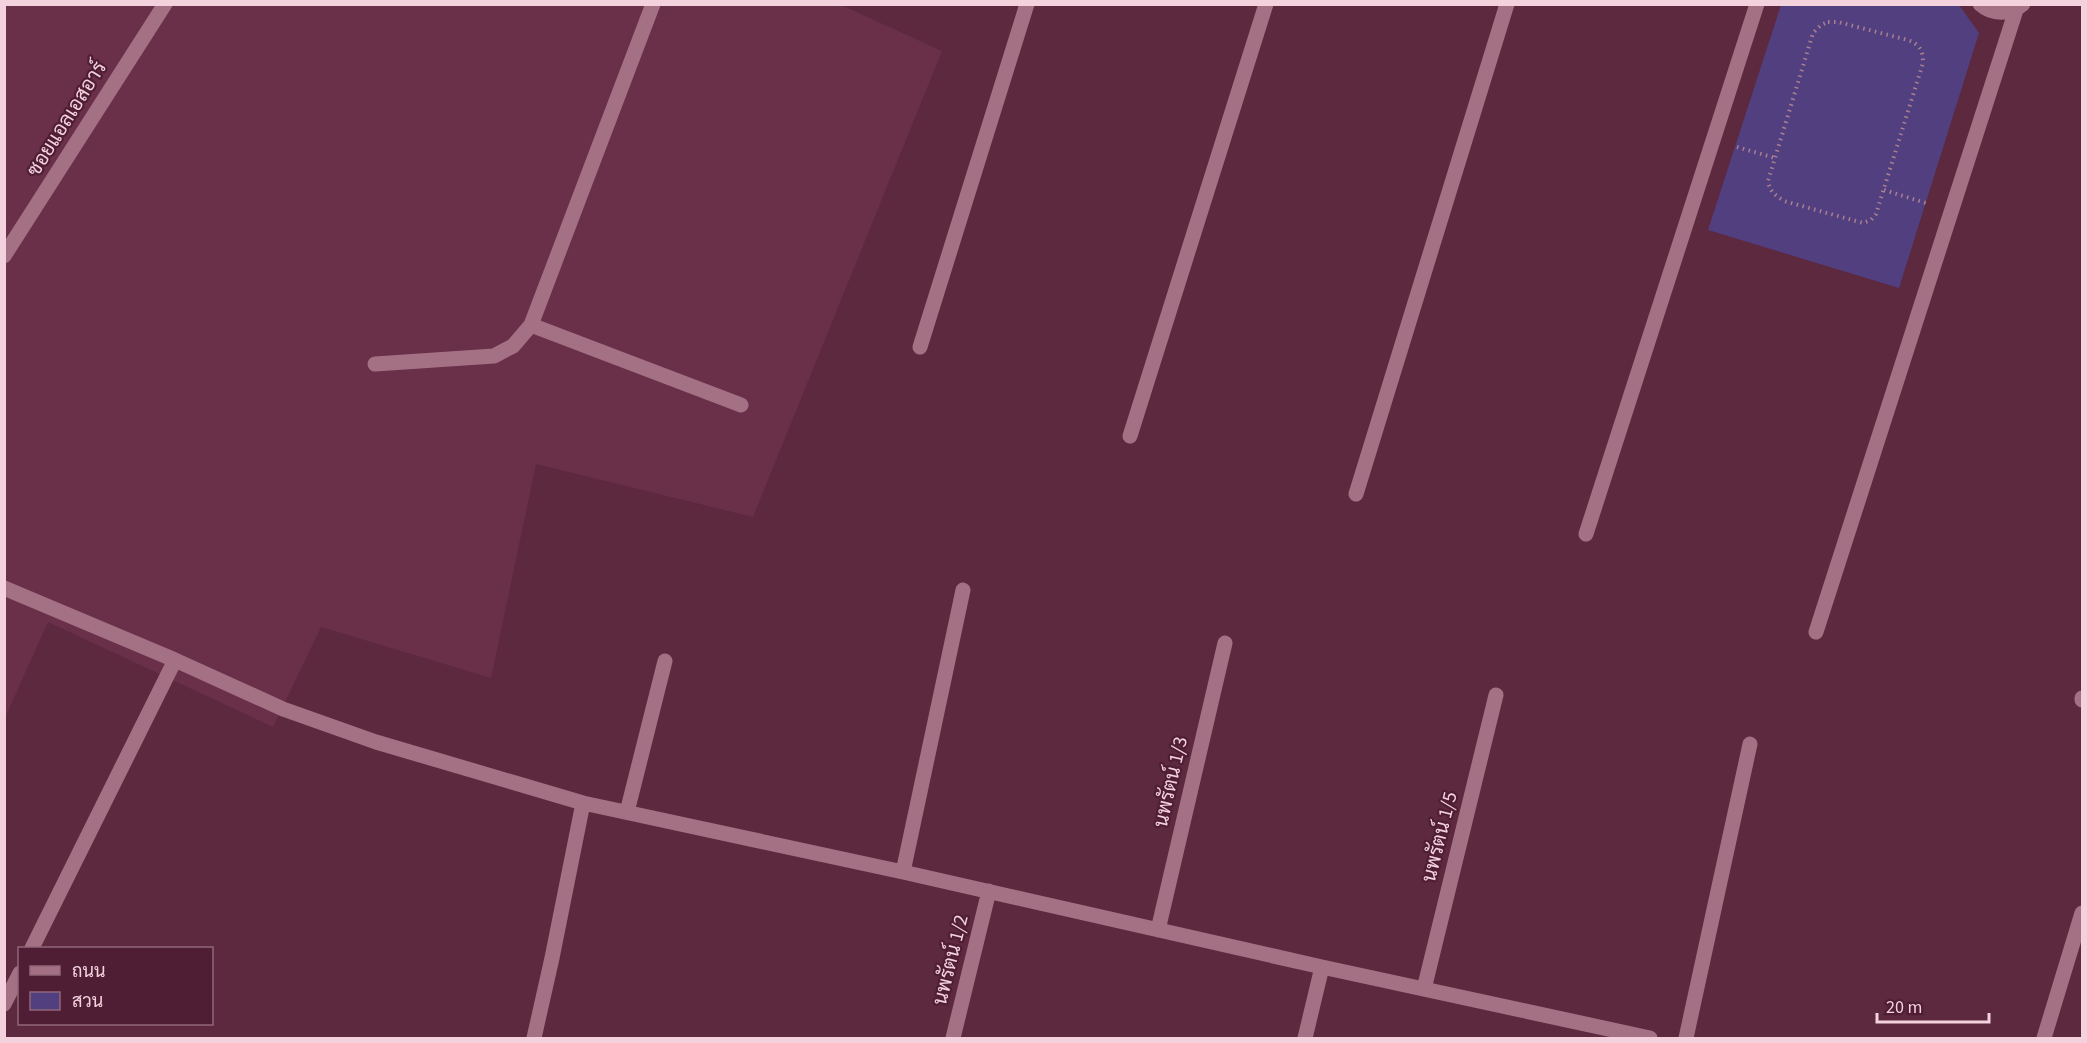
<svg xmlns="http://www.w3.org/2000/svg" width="2087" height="1043" viewBox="0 0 2087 1043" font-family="'Source Sans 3',Sarabun,sans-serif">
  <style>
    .built { fill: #6b3049 }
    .green { fill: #523f80 }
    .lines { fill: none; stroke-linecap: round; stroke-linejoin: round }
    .path { stroke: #aa8090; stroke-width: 4; stroke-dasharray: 1.5 4.5; stroke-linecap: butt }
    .minor { stroke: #a47184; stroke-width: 15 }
    .labels { text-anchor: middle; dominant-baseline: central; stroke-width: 4.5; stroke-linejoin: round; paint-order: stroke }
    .street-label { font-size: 20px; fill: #f3d2dd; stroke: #501e34 }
  </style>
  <rect width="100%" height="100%" fill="#5c293e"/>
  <path class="built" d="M 839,4 L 942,51 L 753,517 L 536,464 L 491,678 L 321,627 L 273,727 L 48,622 L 5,718 L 5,5 Z"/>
  <path class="green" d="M 1781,5 L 1959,5 L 1979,33 L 1899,288 L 1708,230 Z"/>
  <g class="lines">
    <path class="path" d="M 1828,22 L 1838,22 L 1908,40 C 1920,45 1923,50 1923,63 L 1876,214 L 1871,220 L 1863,223 L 1784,201 C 1775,195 1770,192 1768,181 L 1813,33 L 1821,25 Z
      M 1737,147 L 1775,158
      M 1884,190 L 1926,203"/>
    <path class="minor" d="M 1980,4 C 1992,15 2010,15 2023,4
      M 4,256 L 165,4
      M 531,325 L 741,405
      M 920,347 L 1027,4
      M 375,364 L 494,356 L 513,346 L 531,325 L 653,4
      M 1130,436 L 1266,4
      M 1356,494 L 1507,4
      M 1586,534 L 1757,4
      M 4,588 L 175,660 L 283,709 L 376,742 L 583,803 L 903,872 L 1322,967 L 1650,1038
      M 1816,632 L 2016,10
      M 2082,700 L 2082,698
      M 627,812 L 665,661
      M 903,872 L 963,590
      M 1158,930 L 1225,643
      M 32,948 L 175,660
      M 1424,989 L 1496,695
      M 4,1004 L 20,973
      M 534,1038 L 552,958 L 583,803
      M 953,1038 L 989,891
      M 1305,1038 L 1322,967
      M 1686,1038 L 1750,744
      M 2044,1038 L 2082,913"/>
  </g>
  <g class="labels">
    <g class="street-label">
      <text transform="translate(67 119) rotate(-58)">ซอยแอลเอสอาร์</text>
      <text transform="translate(1171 782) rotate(-77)">นพรัตน์ 1/3</text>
      <text transform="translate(1440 837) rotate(-76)">นพรัตน์ 1/5</text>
      <text transform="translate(951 960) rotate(-76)">นพรัตน์ 1/2</text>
    </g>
  </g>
  <rect width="2087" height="1043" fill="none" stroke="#f3d2dd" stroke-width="12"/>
  <rect x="18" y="947" width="195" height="78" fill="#501e34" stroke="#916678" stroke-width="1.5"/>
  <rect x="30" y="966" width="30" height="9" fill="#a47184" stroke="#916678" stroke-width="1.5"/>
  <text x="72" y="977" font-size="18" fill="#f3d2dd">ถนน</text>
  <rect x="30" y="992" width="30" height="18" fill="#523f80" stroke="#916678" stroke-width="1.5"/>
  <text x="72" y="1007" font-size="18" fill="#f3d2dd">สวน</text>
  <path d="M1877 1013v9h112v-9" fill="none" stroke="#f3d2dd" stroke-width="3"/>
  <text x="1886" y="1013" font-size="18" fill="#f3d2dd" stroke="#501e34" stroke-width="4.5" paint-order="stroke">20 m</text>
</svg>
